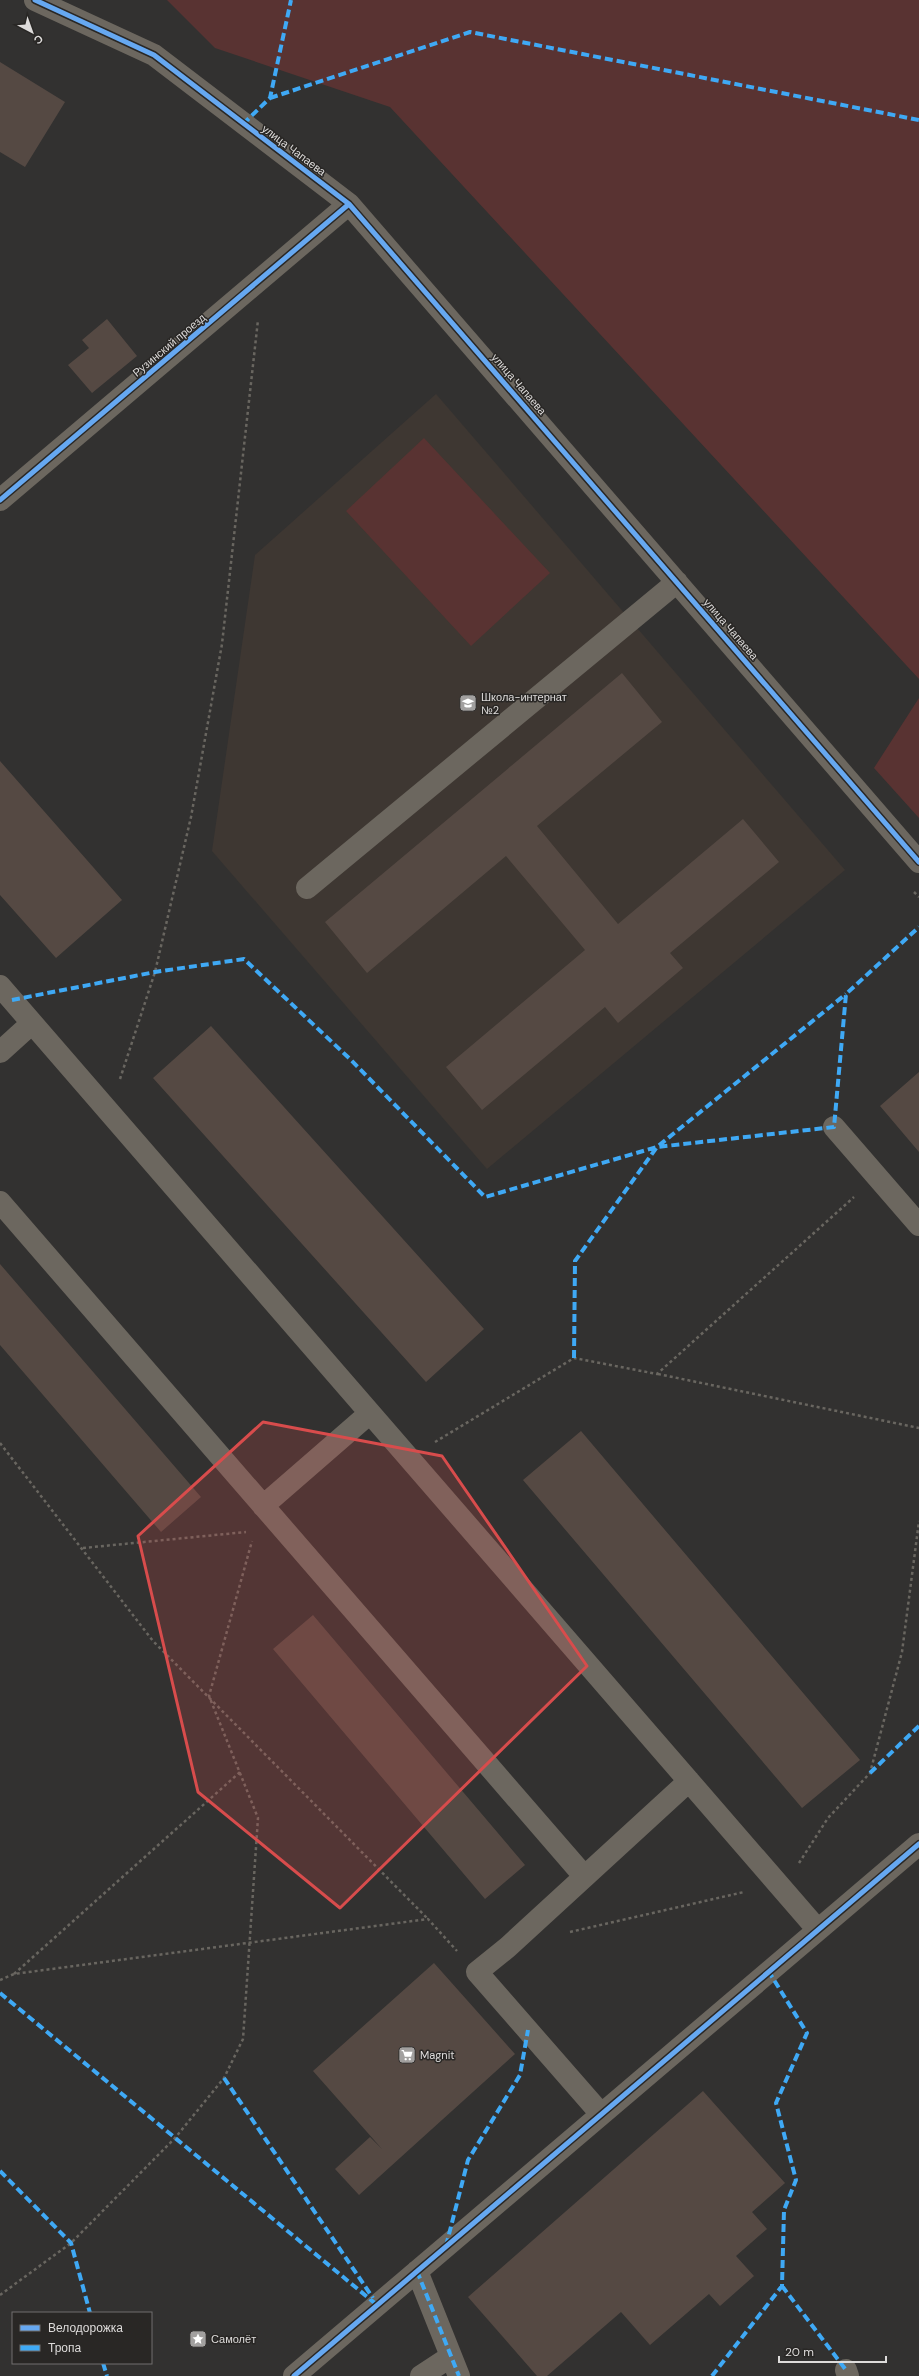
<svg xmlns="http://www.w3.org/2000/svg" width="919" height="2376" viewBox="0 0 919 2376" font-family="'DM Sans',sans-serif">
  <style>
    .built { fill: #3e3732 }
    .green { fill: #593332 }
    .building { fill: #554943 }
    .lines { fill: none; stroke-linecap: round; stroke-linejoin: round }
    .path { stroke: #696660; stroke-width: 2.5; stroke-dasharray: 3 3; stroke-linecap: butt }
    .minor { stroke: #6c675f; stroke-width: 22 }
    .quiet { stroke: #3fa9f5; stroke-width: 4; stroke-dasharray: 8 4; stroke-linecap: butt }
    .cycleway-casing { stroke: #292725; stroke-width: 8 }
    .cycleway { stroke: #66a8f1; stroke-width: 5 }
    .marked { fill: #d84c4c; fill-opacity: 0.2; stroke: #d84c4c; stroke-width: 3; stroke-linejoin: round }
    .labels { text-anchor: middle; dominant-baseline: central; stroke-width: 3; stroke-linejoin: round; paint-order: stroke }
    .street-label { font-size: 11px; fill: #dedcdb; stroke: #292725 }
    .poi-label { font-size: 11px; fill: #dedcdb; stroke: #292725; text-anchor: start }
  </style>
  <rect width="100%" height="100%" fill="#323130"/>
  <path class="built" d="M 436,394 L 845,870 L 487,1169 L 212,851 L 255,555 Z"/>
  <path class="green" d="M 167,0 L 919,0 L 919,679 L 390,107 L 215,48 Z
    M 424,438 L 550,573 L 471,646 L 346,511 Z
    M 919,698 L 919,818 L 874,768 Z"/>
  <path class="building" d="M 0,62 L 65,102 L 25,167 L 0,152 Z
    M 107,319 L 137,356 L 92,393 L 68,365 L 89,348 L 82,340 Z
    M 622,673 L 662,722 L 537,826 L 618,924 L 743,819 L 779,862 L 670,953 L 683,968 L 618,1023 L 605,1007 L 482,1110 L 446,1067 L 585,950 L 506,856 L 367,973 L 325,922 Z
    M 0,761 L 122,900 L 56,958 L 0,895 Z
    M 211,1026 L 484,1329 L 426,1382 L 153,1078 Z
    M 919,1072 L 919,1152 L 880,1106 Z
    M 0,1264 L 201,1497 L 161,1532 L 0,1345 Z
    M 581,1431 L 860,1760 L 802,1808 L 523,1480 Z
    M 313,1615 L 525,1865 L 485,1899 L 273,1649 Z
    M 434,1963 L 515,2054 L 359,2195 L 335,2169 L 370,2137 L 382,2149 L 313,2071 Z
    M 703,2091 L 785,2183 L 752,2212 L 767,2229 L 736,2256 L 754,2276 L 720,2306 L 709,2294 L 650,2345 L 621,2312 L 547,2376 L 537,2376 L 468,2297 Z"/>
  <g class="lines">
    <path class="path" d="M 914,892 L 919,897
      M 120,1079 L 155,972 L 191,817 L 222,644 L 258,320
      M 658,1374 L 919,1428
      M 435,1442 L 574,1358 L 657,1374 L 854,1197
      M 0,1443 L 153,1641 L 428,1919
      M 83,1548 L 246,1532
      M 799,1863 L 828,1818 L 870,1773 L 902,1652 L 919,1521
      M 570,1932 L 744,1892
      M 14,1974 L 240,1772
      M 0,1980 L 14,1974 L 428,1919 L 457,1951
      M 0,2295 L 71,2243 L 175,2138 L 224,2078 L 243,2039 L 258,1818 L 209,1696 L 252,1541"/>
    <path class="minor" d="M 35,0 L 154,55 L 349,204 L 919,862
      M 0,500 L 349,204
      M 307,888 L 677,582
      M 0,986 L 818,1930
      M 0,1052 L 32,1023
      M 834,1127 L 919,1225
      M 0,1202 L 584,1876
      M 263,1506 L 370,1413
      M 601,2114 L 477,1972 L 508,1947 L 689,1781
      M 417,2271 L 459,2376
      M 846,2370 L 848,2376
      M 294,2376 L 919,1844
      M 421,2376 L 450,2357"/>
    <path class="quiet" d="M 270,98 L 470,32 L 919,120
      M 243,124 L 270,98 L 291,0
      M 12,1000 L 155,972 L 244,959 L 351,1060 L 485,1197 L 657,1147 L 834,1127 L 846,994 L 919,927
      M 574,1358 L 575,1261 L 657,1147 L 846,994
      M 870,1773 L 919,1726
      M 0,1993 L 377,2305
      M 224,2078 L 373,2298
      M 0,2171 L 71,2243 L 90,2313
      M 446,2246 L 468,2160 L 520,2075 L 528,2030
      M 417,2271 L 459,2376
      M 782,2286 L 846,2370
      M 103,2363 L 107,2376
      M 712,2376 L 782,2286 L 784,2210 L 796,2180 L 776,2103 L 807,2033 L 769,1972"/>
    <defs>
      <path id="cycleway" d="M 35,0 L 154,55 L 349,204 L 919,862
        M 0,500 L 349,204
        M 294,2376 L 919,1844"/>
    </defs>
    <use href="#cycleway" class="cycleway-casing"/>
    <use href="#cycleway" class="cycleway"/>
  </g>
  <path class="marked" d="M 263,1422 L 442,1456 L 587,1666 L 340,1908 L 198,1792 L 138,1536 Z"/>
  <defs>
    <symbol id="school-square" viewBox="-11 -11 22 22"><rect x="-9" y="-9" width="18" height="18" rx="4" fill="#a2a09f" stroke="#292725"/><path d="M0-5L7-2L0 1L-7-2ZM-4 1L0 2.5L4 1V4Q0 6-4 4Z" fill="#fff"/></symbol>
    <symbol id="supermarket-square" viewBox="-11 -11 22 22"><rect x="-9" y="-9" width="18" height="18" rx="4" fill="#a2a09f" stroke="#292725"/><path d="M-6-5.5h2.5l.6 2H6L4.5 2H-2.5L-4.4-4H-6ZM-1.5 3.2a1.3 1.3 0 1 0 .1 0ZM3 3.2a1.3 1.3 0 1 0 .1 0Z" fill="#fff"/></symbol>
    <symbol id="sight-square" viewBox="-11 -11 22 22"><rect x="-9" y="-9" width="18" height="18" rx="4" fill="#a2a09f" stroke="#292725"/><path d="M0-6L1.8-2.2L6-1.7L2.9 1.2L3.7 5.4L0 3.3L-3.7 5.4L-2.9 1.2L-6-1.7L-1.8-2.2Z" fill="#fff"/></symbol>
  </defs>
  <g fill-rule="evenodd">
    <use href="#school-square" x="458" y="693" width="20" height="20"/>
    <use href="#supermarket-square" x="397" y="2045" width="20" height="20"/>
    <use href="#sight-square" x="188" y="2329" width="20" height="20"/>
  </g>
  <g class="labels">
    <g class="street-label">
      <text transform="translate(294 150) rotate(37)">улица Чапаева</text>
      <text transform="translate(169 345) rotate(-40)">Рузинский проезд</text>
      <text transform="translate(519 384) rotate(49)">улица Чапаева</text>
      <text transform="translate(731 629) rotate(49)">улица Чапаева</text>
    </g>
    <g class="poi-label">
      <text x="481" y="697">Школа-интернат<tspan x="481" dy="13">№2</tspan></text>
      <text x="420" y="2055">Magnit</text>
      <text x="211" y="2339">Самолёт</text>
    </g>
  </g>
  <rect x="12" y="2312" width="140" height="52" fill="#292725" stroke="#716f6e"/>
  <rect x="20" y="2325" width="20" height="6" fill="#66a8f1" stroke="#716f6e"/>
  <text x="48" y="2332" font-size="12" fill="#dedcdb">Велодорожка</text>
  <rect x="20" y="2345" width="20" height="6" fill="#3fa9f5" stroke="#716f6e"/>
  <text x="48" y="2352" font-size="12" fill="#dedcdb">Тропа</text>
  <g transform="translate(32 32) rotate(139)" stroke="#292725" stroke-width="3" paint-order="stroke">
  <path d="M0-3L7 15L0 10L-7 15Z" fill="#dedcdb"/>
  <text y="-6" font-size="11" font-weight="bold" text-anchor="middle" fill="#dedcdb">С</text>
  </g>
  <path d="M779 2356v6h107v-6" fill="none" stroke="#dedcdb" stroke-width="2"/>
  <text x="785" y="2356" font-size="12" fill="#dedcdb" stroke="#292725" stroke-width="3" paint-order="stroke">20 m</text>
</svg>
